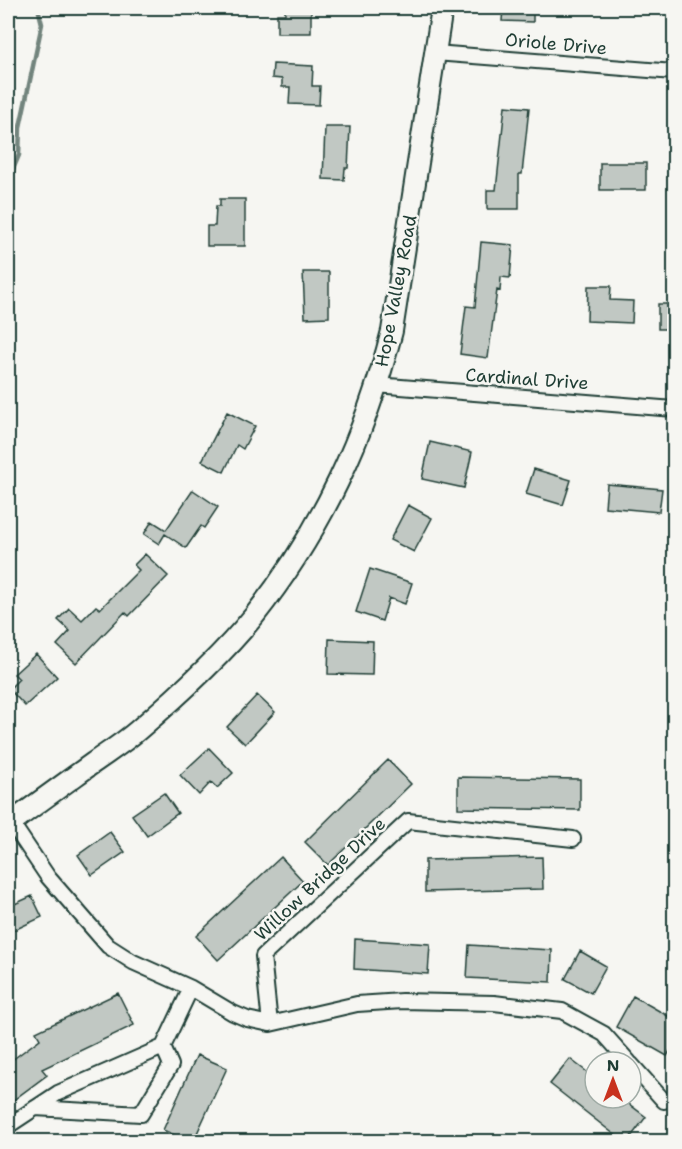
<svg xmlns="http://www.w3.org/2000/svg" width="682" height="1149" viewBox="0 0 682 1149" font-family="'Shantell Sans',sans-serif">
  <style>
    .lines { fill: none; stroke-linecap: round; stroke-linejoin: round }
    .stream { stroke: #72847d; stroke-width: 4.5 }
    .building { fill: #c1c8c3; stroke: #1f3d34; stroke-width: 1.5 }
    .minor-casing { stroke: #1f3d34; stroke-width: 18 }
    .secondary-casing { stroke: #1f3d34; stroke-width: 24 }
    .minor { stroke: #f6f6f2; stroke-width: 14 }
    .secondary { stroke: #f6f6f2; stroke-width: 20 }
    .labels { text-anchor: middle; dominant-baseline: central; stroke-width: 5; stroke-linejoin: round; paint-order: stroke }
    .street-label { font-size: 18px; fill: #1f3d34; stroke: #f6f6f2 }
  </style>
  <rect width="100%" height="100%" fill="#f6f6f2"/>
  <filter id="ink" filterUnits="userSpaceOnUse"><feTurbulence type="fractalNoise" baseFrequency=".0167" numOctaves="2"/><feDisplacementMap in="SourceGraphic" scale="12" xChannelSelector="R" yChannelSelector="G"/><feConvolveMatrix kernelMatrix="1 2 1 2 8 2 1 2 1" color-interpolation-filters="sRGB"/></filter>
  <g filter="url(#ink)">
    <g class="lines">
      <path class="stream" d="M 8,181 L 19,155 L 20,127 L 42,24 L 38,8"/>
    </g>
    <path class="building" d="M 285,8 L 311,8 L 311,33 L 277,33 L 277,14 L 285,14 Z
      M 503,8 L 533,8 L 533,22 L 502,21 Z
      M 273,64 L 313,66 L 312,86 L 320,86 L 319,105 L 289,104 L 290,87 L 282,87 L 282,79 L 272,78 Z
      M 505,106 L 529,108 L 522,174 L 519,174 L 519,209 L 487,209 L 487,190 L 496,190 Z
      M 325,127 L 350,127 L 348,168 L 345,168 L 344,180 L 323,179 Z
      M 600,163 L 646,163 L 646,190 L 600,190 Z
      M 220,199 L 245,199 L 245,246 L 207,246 L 207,226 L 215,226 L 216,206 L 220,206 Z
      M 481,242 L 513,245 L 510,278 L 501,277 L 500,291 L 497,290 L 488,358 L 460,354 L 466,306 L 475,307 Z
      M 303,272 L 329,272 L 329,317 L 305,318 Z
      M 588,286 L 611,286 L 610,300 L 633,301 L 632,323 L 587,321 Z
      M 658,304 L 675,304 L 675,329 L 658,329 Z
      M 227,412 L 255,426 L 243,449 L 237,445 L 224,472 L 202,461 Z
      M 430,442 L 472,452 L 464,488 L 422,479 Z
      M 534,469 L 571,480 L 563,505 L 526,494 Z
      M 607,484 L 662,489 L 659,512 L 605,507 Z
      M 193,490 L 218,507 L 204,528 L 201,526 L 186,548 L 165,534 L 159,544 L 144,534 L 152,521 L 166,530 Z
      M 408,505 L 432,518 L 414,552 L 390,540 Z
      M 145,554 L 168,576 L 129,616 L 125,612 L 76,663 L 57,645 L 70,631 L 58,620 L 69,608 L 82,620 L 96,606 L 100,609 L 139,570 L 134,565 Z
      M 370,569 L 412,583 L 405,604 L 389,598 L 382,621 L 356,612 Z
      M 329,639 L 373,641 L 372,675 L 328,674 Z
      M 36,654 L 57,677 L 25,706 L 9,689 L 19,679 L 14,674 Z
      M 257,695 L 275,712 L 245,744 L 227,727 Z
      M 209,748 L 233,773 L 217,788 L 211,782 L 199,795 L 180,775 Z
      M 388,760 L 411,784 L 328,865 L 305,842 Z
      M 458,777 L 580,779 L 580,810 L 458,808 Z
      M 164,793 L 178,813 L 147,836 L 132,815 Z
      M 110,832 L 125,852 L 92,875 L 78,855 Z
      M 281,857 L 303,881 L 218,960 L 196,936 Z
      M 542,857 L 543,889 L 425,892 L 425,860 Z
      M 32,896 L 42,917 L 8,933 L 8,907 Z
      M 355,939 L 430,944 L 428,974 L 354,969 Z
      M 469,945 L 552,950 L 551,982 L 467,978 Z
      M 580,951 L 606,966 L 591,993 L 565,979 Z
      M 118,993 L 134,1025 L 42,1069 L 47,1075 L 8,1104 L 8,1063 L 40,1039 L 36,1032 Z
      M 633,996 L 675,1020 L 675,1043 L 667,1056 L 616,1027 Z
      M 197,1055 L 227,1068 L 193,1142 L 190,1142 L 163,1130 Z
      M 570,1059 L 595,1078 L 595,1098 L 621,1098 L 646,1117 L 627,1142 L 624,1142 L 550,1084 Z"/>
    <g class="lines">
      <defs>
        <path id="minor" d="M 435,53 L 674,72
          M 376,385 L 674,409
          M 11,822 L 48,877 L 108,946 L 133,962 L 191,988 L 233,1013 L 247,1019 L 270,1024 L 357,1004 L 402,1001 L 494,1003 L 562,1011 L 604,1034 L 629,1062
          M 270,1024 L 263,956 L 408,821 L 573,839
          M 631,1064 L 664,1101
          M 35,1108 L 141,1114 L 171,1065 L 163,1047
          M 8,1126 L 58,1093 L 163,1047 L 191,988"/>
        <path id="secondary" d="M 8,825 C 36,804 64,784 93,763 C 107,753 123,743 137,731 C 178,696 220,658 254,616 C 322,530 365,437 392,331 L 442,8"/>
      </defs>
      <use href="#minor" class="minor-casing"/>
      <use href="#secondary" class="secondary-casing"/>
      <use href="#minor" class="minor"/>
      <use href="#secondary" class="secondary"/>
    </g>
  </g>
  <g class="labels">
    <g class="street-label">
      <text transform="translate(556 44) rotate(5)">Oriole Drive</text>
      <text transform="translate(396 291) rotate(-79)">Hope Valley Road</text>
      <text transform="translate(527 379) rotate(4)">Cardinal Drive</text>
      <text transform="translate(320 879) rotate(-43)">Willow Bridge Drive</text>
    </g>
  </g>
  <rect width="682" height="1149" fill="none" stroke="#f6f6f2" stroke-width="30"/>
  <rect x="15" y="15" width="652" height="1119" fill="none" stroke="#1f3d34" stroke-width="2" filter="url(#ink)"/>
  <g transform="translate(613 1080)"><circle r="28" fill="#f6f6f2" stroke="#a0aca6" stroke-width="1.5"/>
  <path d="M0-4.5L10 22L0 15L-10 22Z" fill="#c8321e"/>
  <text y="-9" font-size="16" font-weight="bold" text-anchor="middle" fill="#1f3d34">N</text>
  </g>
</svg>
